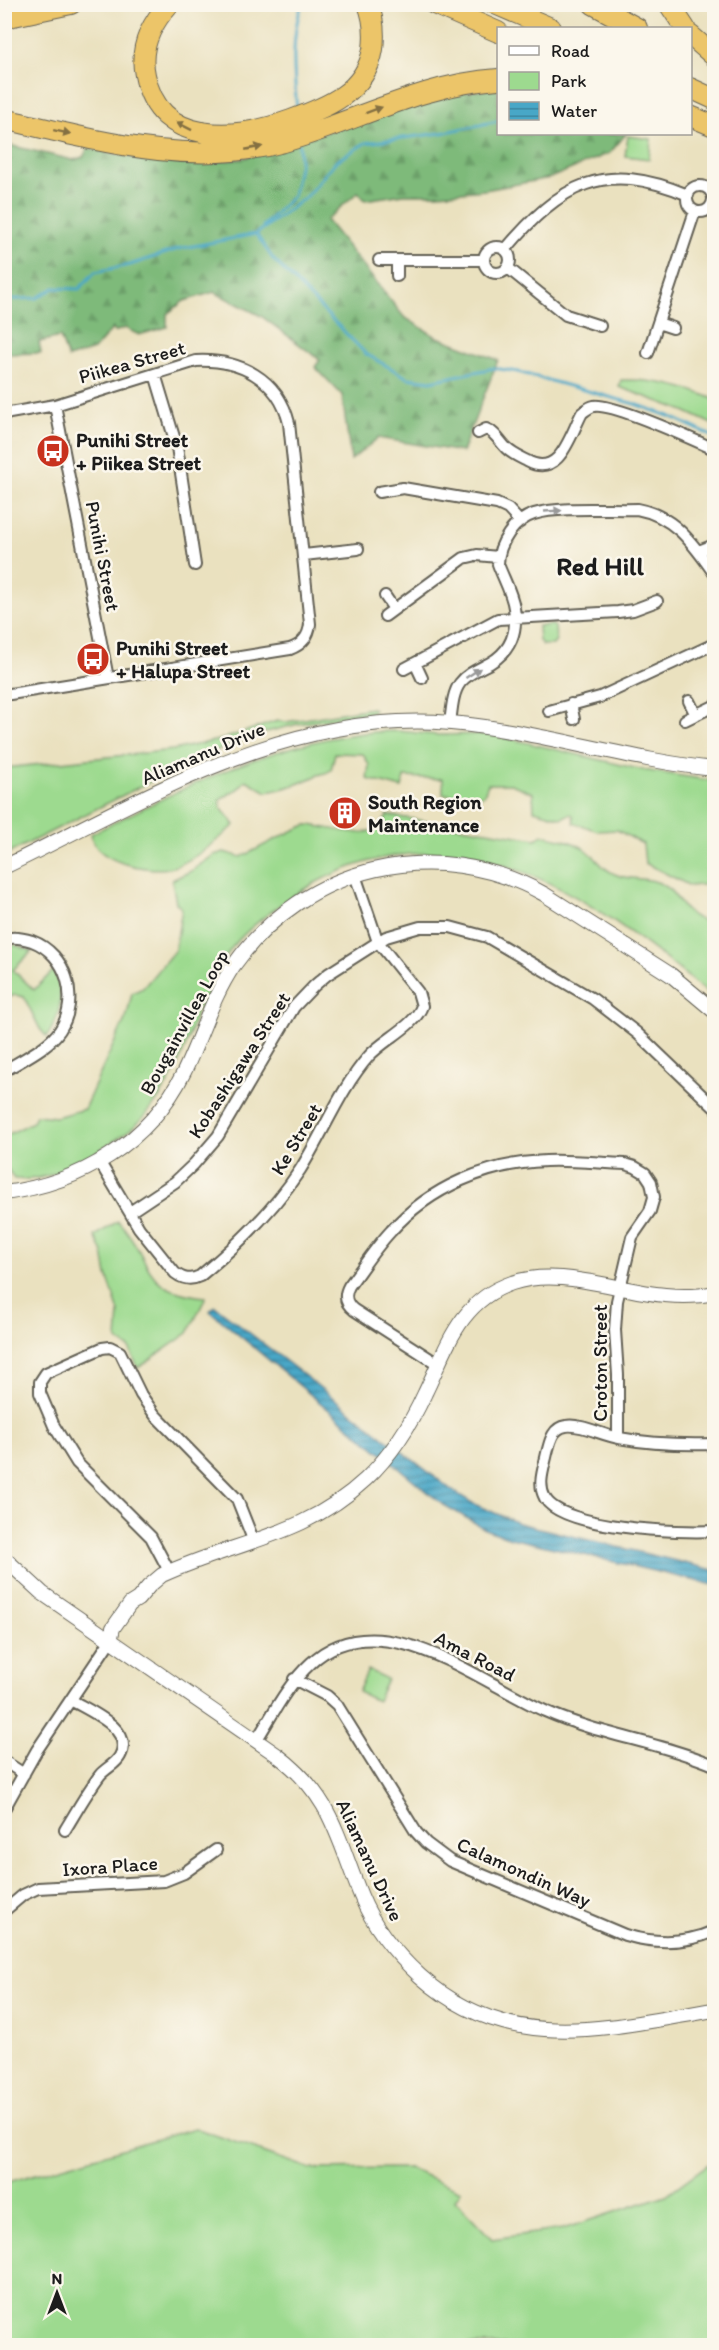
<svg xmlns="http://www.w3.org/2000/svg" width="719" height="2350" viewBox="0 0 719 2350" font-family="Itim,sans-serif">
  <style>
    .green { fill: #9dda8f; stroke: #5c7b56; stroke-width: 1.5 }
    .forest { fill: url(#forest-firs); stroke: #4d6b4b; stroke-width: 1.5 }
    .water { fill: url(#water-rules); stroke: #326272; stroke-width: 1.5 }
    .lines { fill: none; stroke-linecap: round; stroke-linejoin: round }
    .stream { stroke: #48a7c7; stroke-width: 3 }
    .minor-casing { stroke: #646155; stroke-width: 14 }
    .tertiary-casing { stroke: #646155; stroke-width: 16 }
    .motorway-casing { stroke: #646155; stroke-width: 22 }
    .minor { stroke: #fff; stroke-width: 10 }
    .tertiary { stroke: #fff; stroke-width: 14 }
    .motorway { stroke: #ecc569; stroke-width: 20 }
    .oneway { fill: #847042 }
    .oneway2 { fill: #999 }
    .labels { text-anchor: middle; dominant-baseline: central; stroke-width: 5; stroke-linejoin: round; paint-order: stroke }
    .street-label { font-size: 20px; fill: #1c1c1c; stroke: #fbf7ec }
    .poi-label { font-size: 20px; font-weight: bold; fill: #1c1c1c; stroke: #fbf7ec; text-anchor: start }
    .district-label { font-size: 26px; font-weight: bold; fill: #1c1c1c; stroke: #fbf7ec }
  </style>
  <defs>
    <pattern id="forest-firs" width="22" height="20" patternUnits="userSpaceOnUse" patternTransform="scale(1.5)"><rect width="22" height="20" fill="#7eba7a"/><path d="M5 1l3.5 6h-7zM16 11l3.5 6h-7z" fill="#6c9f69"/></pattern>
    <pattern id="water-rules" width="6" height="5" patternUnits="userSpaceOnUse" patternTransform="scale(1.5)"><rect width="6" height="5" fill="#48a7c7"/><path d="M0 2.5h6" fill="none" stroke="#3b87a1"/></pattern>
  </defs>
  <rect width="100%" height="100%" fill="#fbf7ec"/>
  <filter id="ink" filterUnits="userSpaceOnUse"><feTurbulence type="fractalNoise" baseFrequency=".0167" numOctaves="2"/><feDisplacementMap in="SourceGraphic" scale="12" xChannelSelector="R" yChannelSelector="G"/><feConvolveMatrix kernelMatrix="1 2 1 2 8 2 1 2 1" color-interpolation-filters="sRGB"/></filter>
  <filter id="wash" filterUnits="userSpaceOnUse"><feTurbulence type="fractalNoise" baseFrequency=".008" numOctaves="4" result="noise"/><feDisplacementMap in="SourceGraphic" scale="24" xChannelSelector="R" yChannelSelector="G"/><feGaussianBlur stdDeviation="1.35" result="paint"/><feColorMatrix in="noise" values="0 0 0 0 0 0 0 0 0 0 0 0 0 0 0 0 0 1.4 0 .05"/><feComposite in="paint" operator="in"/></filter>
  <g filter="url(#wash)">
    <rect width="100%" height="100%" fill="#eae1bf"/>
    <path class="green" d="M 628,136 L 651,139 L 649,159 L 625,156 Z
      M 621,380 C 652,379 686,387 714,399 L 714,425 L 684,411 L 619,387 Z
      M 553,625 L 555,627 L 556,641 L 553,645 L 543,645 L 539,641 L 538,626 Z
      M 372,708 L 374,710 L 371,713 L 298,724 L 259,734 L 237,742 L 189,762 L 5,855 L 5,768 L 173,750 L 223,739 L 277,721 L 286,722 Z
      M 399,731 L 437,735 L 490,734 L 643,770 L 714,781 L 714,885 L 711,884 L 690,886 L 645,863 L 643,844 L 617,830 L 598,831 L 574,823 L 573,815 L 569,814 L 562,818 L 534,810 L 533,793 L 511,784 L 488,784 L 484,795 L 474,797 L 443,794 L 443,779 L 404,777 L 402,788 L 367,779 L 369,765 L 363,754 L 335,753 L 331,770 C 325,775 320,773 314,777 C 299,784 284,789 267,792 L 246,780 L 239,788 L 220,800 L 221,808 L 235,825 C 219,839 190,864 169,868 C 146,872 94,862 91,834 C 188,786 289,732 399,731 Z
      M 387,815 L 536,839 L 542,835 C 556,838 573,841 585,849 C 597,857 602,870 617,875 C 633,881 651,876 665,886 C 675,892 680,906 689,913 C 696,919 707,922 714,925 L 714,998 C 598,902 468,801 313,884 C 289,897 241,931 227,955 C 221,964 218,975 213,984 C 208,993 202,1002 197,1011 C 193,1021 191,1032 187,1042 C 177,1069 160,1102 138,1123 C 126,1135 108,1144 94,1154 C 70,1169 43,1182 14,1179 L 7,1168 L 5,1170 L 5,1136 L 33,1122 L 36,1115 L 56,1117 L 84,1109 L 127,1015 L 132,993 L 143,988 L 175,950 L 182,909 L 176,903 L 172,880 L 191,871 L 214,855 L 224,852 L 241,857 C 252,852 300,825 308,825 C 331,826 375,847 387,815 Z
      M 15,945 L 32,951 L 13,970 L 34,990 L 54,970 C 65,995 61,1014 47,1037 L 40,1029 L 24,997 L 15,995 L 5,999 L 5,947 Z
      M 118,1221 C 155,1260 138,1291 206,1297 L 188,1333 L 138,1368 L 129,1348 L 117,1340 L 119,1312 L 107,1275 L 103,1253 L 95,1236 Z
      M 368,1670 L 387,1679 L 377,1701 L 358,1692 Z
      M 195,2128 L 311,2169 L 409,2168 L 461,2191 L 455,2200 L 492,2239 L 563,2229 L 666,2195 L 714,2160 L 714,2345 L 5,2345 L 5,2183 Z"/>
    <path class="forest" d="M 498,88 L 498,134 L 626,134 L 610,153 L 550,178 L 485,190 L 438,194 L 404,194 L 365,200 L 358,192 L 326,220 L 404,317 L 435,336 L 498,360 L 462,452 L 378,438 L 351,460 L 342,395 L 315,367 L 320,360 L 261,316 L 214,292 L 184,301 L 167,314 L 167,327 L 139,335 L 125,328 L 114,332 L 113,328 L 94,350 L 68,358 L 60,337 L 39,342 L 41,353 L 5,354 L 4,144 L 73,160 L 83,157 L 88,148 C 141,161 187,166 241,159 L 439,96 Z"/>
    <path class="water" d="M 215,1306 L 453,1491 L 474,1504 L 518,1523 L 714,1570 L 714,1585 L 511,1538 L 487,1530 L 442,1504 L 210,1311 Z"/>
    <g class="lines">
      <path class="stream" d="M 297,110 C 294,75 290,38 302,4
        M 263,226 L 293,196 L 300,162 L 299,144
        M 256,234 L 273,259 L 366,354 L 408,378 L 431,381 L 494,368 L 518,372 L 635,404 L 669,416 L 714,437
        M 4,300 L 37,298 L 54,288 L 79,289 L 95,272 L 130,265 L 178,249 L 256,234 L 307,196 L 335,162 L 365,143 L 441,133 L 498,121"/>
    </g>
  </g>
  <g filter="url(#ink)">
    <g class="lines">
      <defs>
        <path id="minor" d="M687 199a13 13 0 1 1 26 0a13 13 0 1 1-26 0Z
          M484 260a13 13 0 1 1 26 0a13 13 0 1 1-26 0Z
          M 505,250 C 561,184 603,159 688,195
          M 379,260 L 484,260
          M 508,268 L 566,315 L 600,326
          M 397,276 L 397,260
          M 658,323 L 673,328
          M 648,353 L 695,211
          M 155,374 L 177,447 L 195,565
          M 55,405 L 108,678
          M 4,414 L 55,405 L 196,361 C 239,359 278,378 289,423 L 310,624 C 309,636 302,645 290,649 L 4,695
          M 478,433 L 486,429 C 495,432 499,441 506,448 C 512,454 519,457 527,461 C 560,479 570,435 582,413 C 586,410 589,407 594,406 C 613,403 694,440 714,449
          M 379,492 L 403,488 L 497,504 L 508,509 L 520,522
          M 699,551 L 714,545
          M 304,555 L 358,549
          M 385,596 L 394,609
          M 385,616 L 464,558 L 477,555 L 498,557
          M 415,663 L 422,678
          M 404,669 L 498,619 L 618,612 L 633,610 L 657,601
          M 689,701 L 696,715
          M 571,704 L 574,719
          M 549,711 L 600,697 L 714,644
          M 685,720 L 714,706
          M 450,723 C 452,710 452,694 460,683 C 468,673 479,669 490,663 C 511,651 518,631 514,608 C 512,593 503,578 498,564 C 498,544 514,520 534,514 C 559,506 610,510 637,509 C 675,516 693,544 714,573
          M 4,939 C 14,936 23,938 32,941 C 67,954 80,999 60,1030 C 48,1048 23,1059 4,1071
          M 99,1161 L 139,1228 L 175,1273 C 183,1279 190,1281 200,1276 C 238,1245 273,1211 300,1170 C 324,1132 340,1089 369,1056 C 383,1040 415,1026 422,1006 L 418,992 L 378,942 L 355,875
          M 130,1212 L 175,1182 L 194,1164 L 218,1136 L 294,1007 L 315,985 L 328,974 L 386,937 L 420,927 L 450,927 L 487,937 L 593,999 L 637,1033 L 714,1107
          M 438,1364 L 354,1310 C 345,1303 344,1295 349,1286 C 363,1267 375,1248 391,1231 C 430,1187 488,1163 546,1161 C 572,1160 599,1163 625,1164 L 635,1167 L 645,1173 L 651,1182 L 654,1197 L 650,1211 L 632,1237 L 617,1301 L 615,1330 L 618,1375 L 618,1438
          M 714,1444 C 682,1445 651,1444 619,1438 C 604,1436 580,1423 566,1426 C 552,1428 550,1442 547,1453 C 544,1468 537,1484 545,1498 C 562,1529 681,1533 714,1531
          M 169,1571 L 151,1537 L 77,1463 L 54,1426 L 40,1393 L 40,1382 L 46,1373 L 102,1348 L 110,1347 L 120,1352 L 141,1395 L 155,1415 L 237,1499 L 254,1542
          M 294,1679 L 327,1696 L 337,1705 L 416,1832 L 426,1843 L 450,1861 L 625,1935 C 656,1944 685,1944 714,1931
          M 256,1741 C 273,1714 287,1685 311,1663 C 379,1599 479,1682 545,1711 C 599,1735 660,1742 714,1765
          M 4,1761 L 24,1774
          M 4,1809 L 37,1750 L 110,1641
          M 65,1830 C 76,1812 87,1792 100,1775 C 106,1768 116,1764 120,1756 C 135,1729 89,1711 71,1700
          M 4,1911 L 23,1895 L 38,1888 L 164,1881 L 184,1873 L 216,1850"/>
        <path id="tertiary" d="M 4,867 C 147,798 287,709 451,723 C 540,731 626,760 714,769
          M 4,1193 C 81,1183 149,1143 184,1072 C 201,1037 212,997 234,965 C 305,865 436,834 544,894 L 671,975 L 714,1011
          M 4,1558 L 42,1593 L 277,1755 C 332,1796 337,1837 361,1896 C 374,1928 396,1954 420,1976 C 510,2057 609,2027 714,2010
          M 110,1641 L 113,1628 L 130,1604 L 138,1599 L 149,1586 L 162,1575 C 235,1541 303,1538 366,1479 C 391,1455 411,1424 425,1393 C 447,1348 459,1301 512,1283 C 574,1262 647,1308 714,1293"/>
        <path id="motorway" d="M 169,4 C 151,24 139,48 145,75 C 159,149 238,139 291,120 C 327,107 366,92 373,49 C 375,33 374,19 368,4
          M 434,4 L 498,32
          M 495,4 L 551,28
          M 593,4 L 637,28
          M 669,4 L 685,28
          M 4,18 L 71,4
          M 690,35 L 714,56
          M 690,88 L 714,99
          M 690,116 L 714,126
          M 4,119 C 96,140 190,168 284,142 C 356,121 423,84 498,79"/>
      </defs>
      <use href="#minor" class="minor-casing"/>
      <use href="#tertiary" class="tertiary-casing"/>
      <use href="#motorway" class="motorway-casing"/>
      <use href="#minor" class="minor"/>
      <use href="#tertiary" class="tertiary"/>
      <use href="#motorway" class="motorway"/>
    </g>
    <defs><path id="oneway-solid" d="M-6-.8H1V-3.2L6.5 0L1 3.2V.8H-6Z" transform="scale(1.5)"/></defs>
    <g class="oneway">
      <use href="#oneway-solid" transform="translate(374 110) rotate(-20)"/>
      <use href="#oneway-solid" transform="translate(184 126) rotate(-153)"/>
      <use href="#oneway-solid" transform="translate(62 132) rotate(12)"/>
      <use href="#oneway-solid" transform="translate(254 148) rotate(-11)"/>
    </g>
    <g class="oneway2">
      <use href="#oneway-solid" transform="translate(553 511) rotate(-3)"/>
      <use href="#oneway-solid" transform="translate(473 673) rotate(-33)"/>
    </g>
  </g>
  <defs>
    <symbol id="bus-disc" viewBox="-11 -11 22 22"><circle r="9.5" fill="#c8321e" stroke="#fbf7ec"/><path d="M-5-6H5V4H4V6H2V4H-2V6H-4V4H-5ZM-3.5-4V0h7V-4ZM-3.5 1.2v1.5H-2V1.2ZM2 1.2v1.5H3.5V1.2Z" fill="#fff"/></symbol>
    <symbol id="building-disc" viewBox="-11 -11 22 22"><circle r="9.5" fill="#c8321e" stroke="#fbf7ec"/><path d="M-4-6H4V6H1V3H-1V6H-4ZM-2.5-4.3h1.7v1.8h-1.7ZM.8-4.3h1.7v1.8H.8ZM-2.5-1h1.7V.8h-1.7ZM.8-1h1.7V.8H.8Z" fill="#fff"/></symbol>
  </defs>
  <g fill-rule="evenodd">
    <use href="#bus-disc" x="34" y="432" width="38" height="38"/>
    <use href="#bus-disc" x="74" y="640" width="38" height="38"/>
    <use href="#building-disc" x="326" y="794" width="38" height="38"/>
  </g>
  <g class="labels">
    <g class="street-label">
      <text transform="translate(132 362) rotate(-16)">Piikea Street</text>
      <text transform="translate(103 556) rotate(79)">Punihi Street</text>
      <text transform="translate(203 753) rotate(-23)">Aliamanu Drive</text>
      <text transform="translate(184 1022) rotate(-61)">Bougainvillea Loop</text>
      <text transform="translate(239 1065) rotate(-57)">Kobashigawa Street</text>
      <text transform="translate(296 1139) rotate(-59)">Ke Street</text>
      <text transform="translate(600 1363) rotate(-90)">Croton Street</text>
      <text transform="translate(475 1656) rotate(27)">Ama Road</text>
      <text transform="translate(370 1860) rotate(65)">Aliamanu Drive</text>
      <text transform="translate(110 1866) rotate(-4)">Ixora Place</text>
      <text transform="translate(524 1872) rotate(24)">Calamondin Way</text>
    </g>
    <g class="poi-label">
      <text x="76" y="440">Punihi Street<tspan x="76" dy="23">+ Piikea Street</tspan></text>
      <text x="116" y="648">Punihi Street<tspan x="116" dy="23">+ Halupa Street</tspan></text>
      <text x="368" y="802">South Region<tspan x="368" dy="23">Maintenance</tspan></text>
    </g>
    <g class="district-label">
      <text x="600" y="566">Red Hill</text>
    </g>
  </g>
  <rect width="719" height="2350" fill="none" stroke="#fbf7ec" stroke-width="24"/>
  <rect x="497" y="27" width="195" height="108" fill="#fbf7ec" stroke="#a29f99" stroke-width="1.5"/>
  <rect x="509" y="46" width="30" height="9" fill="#ffffff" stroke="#a29f99" stroke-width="1.5"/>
  <text x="551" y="57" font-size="18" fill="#1c1c1c">Road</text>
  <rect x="509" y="72" width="30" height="18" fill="#9dda8f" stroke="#a29f99" stroke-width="1.5"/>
  <text x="551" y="87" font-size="18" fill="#1c1c1c">Park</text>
  <rect x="509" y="102" width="30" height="18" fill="url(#water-rules)" stroke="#a29f99" stroke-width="1.5"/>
  <text x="551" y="117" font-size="18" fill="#1c1c1c">Water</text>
  <g transform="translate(57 2293)" stroke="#fbf7ec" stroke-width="4.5" paint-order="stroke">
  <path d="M0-4.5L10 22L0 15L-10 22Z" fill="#1c1c1c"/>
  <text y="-9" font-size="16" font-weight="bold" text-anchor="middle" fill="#1c1c1c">N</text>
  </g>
</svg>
